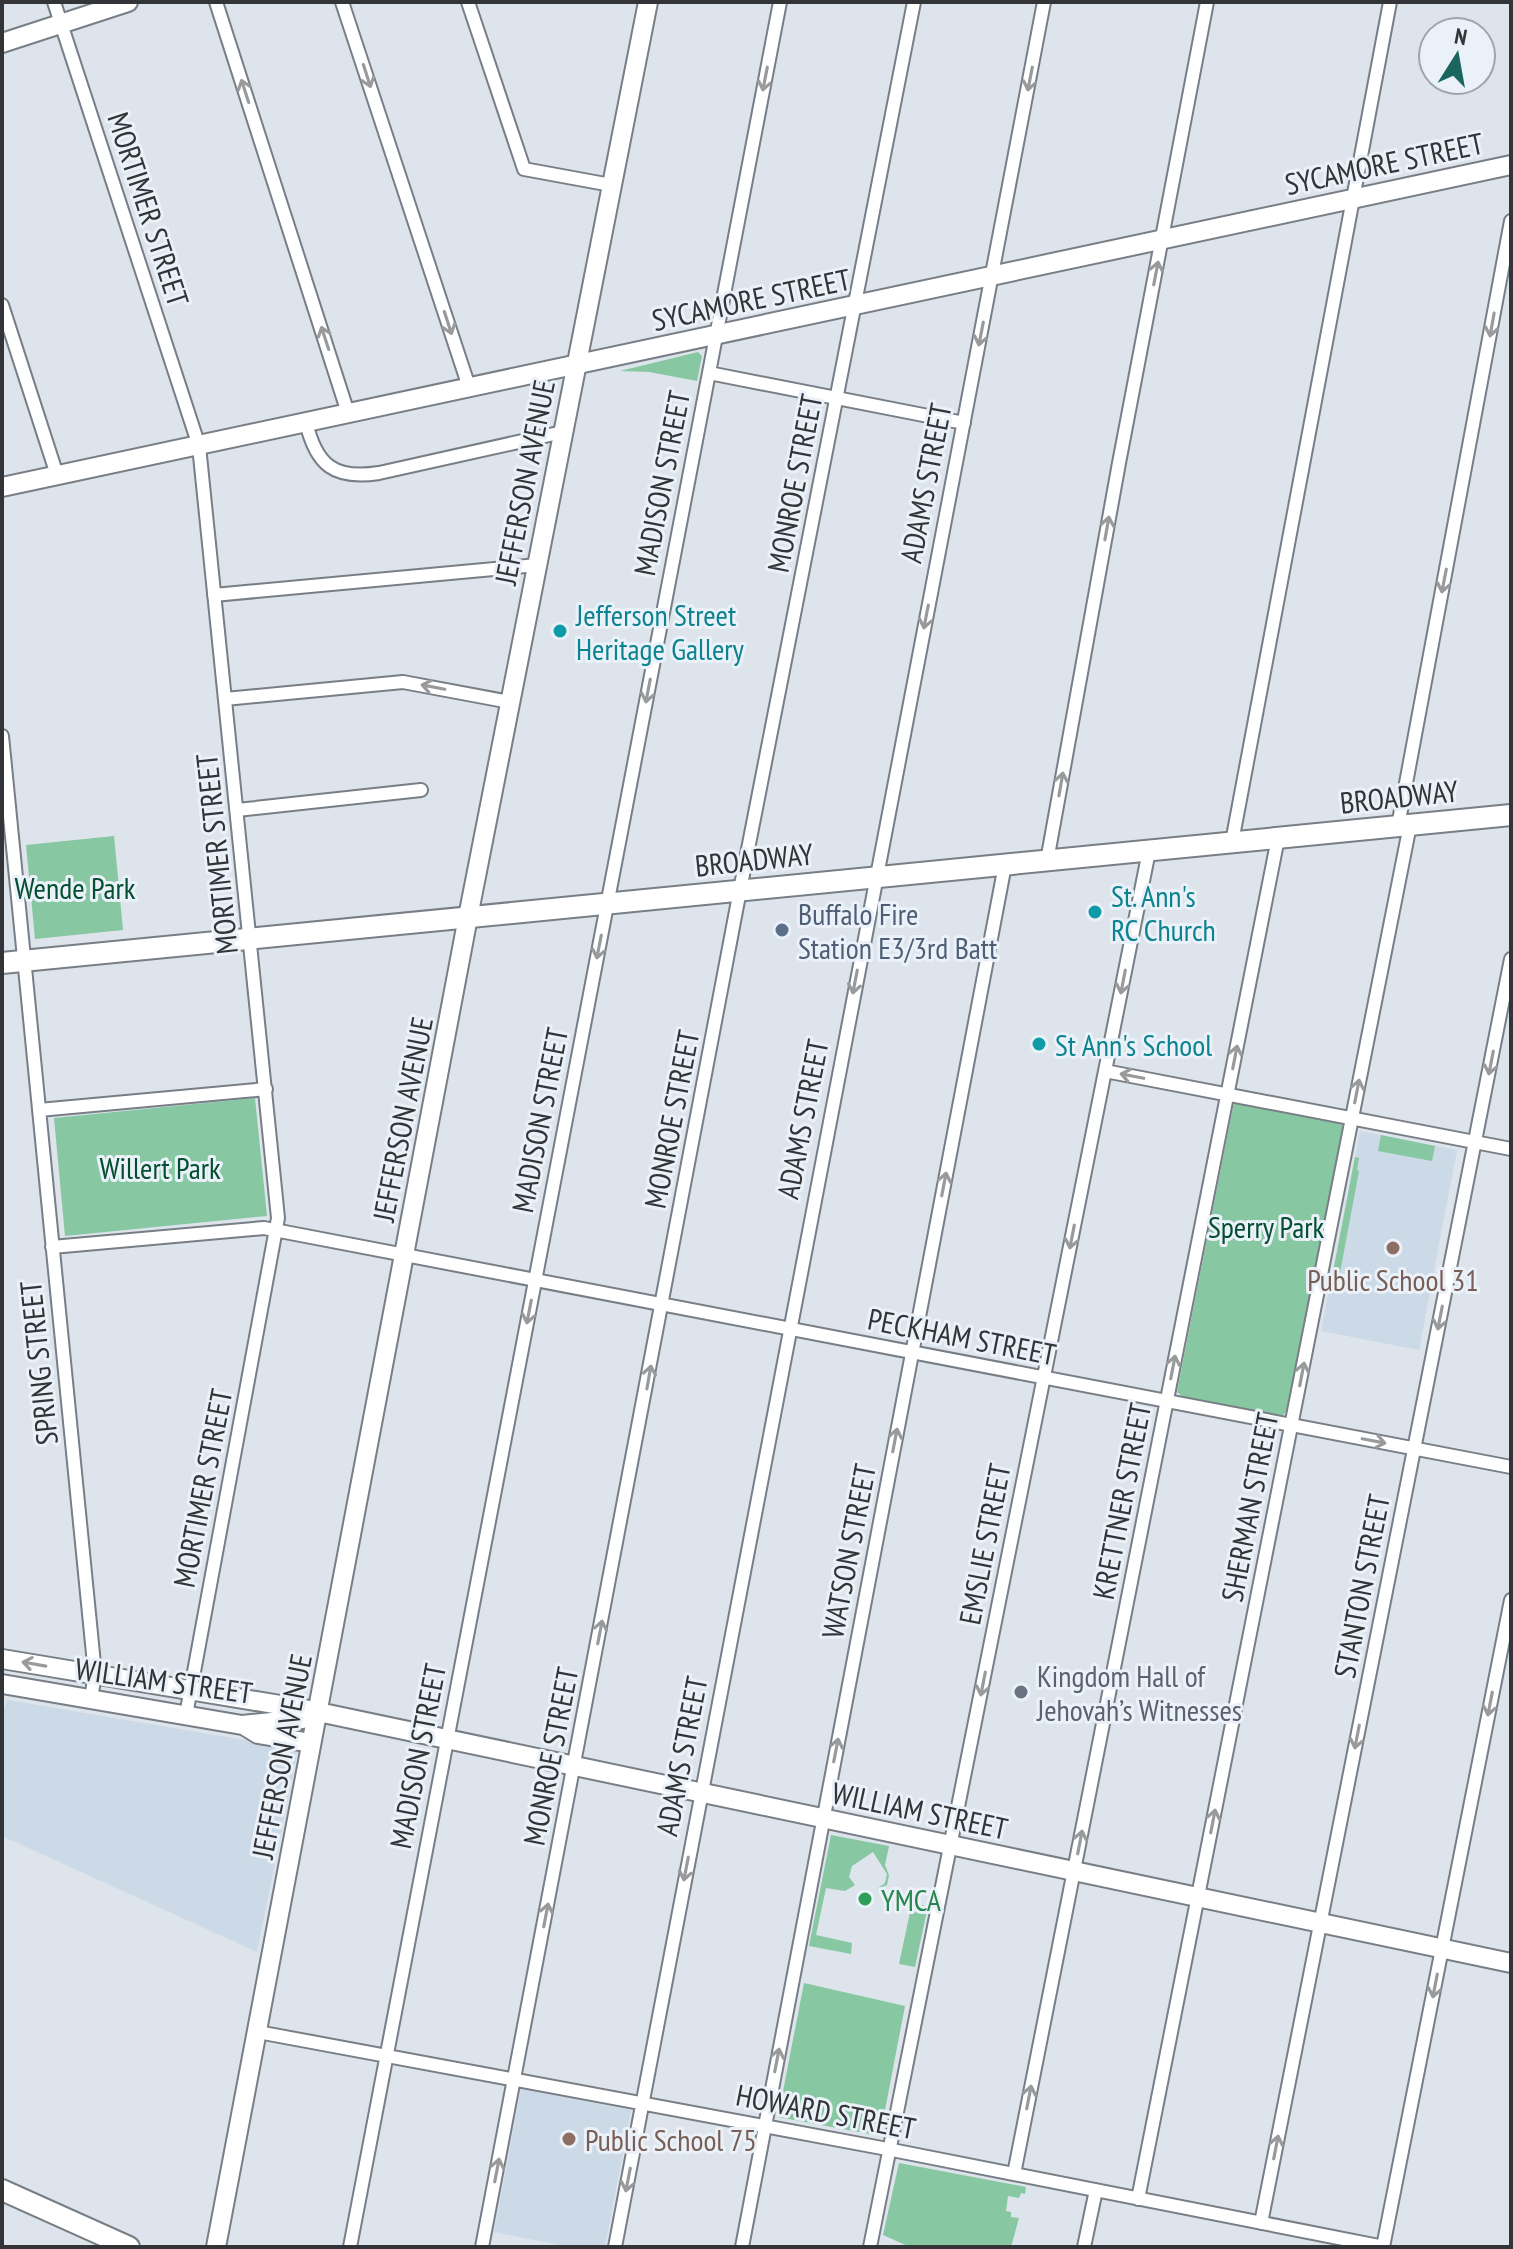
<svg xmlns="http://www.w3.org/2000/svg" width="1513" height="2249" viewBox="0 0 1513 2249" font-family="'PT Sans Narrow',sans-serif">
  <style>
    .built { fill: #ccd9e6 }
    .green { fill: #87c7a1 }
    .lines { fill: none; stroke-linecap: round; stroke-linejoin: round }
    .street-casing { stroke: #787e85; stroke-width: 16 }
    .secondary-casing { stroke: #787e85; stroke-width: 22 }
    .primary-casing { stroke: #787e85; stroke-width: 24 }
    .street { stroke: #fff; stroke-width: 12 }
    .secondary { stroke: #fff; stroke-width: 18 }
    .primary { stroke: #fff; stroke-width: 20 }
    .oneway { stroke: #989a9b }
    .culture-dot { fill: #0f9aa8; stroke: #eaf1f9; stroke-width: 3 }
    .service-dot { fill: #5c6f8a; stroke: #eaf1f9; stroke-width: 3 }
    .education-dot { fill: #8d6e63; stroke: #eaf1f9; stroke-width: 3 }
    .worship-dot { fill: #6b7280; stroke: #eaf1f9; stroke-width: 3 }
    .leisure-dot { fill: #2e9e5b; stroke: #eaf1f9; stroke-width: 3 }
    .labels { text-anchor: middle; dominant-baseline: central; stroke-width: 6; stroke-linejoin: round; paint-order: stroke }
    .street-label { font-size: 30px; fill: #323437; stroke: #eaf1f9 }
    .culture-label { font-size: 30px; fill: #0d838f; stroke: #eaf1f9; text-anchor: start }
    .park-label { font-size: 30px; fill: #044f2f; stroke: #eaf1f9 }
    .service-label { font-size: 30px; fill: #4e5e75; stroke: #eaf1f9; text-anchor: start }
    .education-label { font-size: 30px; fill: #785e54; stroke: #eaf1f9 }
    .worship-label { font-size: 30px; fill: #5b616d; stroke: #eaf1f9; text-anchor: start }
    .leisure-label { font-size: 30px; fill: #27864d; stroke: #eaf1f9; text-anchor: start }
  </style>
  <rect width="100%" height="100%" fill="#dde4eb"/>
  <path class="built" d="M 1360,1131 L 1457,1150 L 1419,1350 L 1321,1331 Z
    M 8,1700 L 298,1749 L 257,1952 L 2,1836 L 2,1713 Z
    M 521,2089 L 631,2110 L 605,2247 L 570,2247 L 494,2232 Z"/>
  <path class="green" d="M 698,352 L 702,356 L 697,381 L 649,372 L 620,371 Z
    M 114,836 L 123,930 L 35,939 L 26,845 Z
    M 255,1098 L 267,1216 L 65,1236 L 54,1118 Z
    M 1234,1102 L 1338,1121 L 1342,1123 L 1343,1129 L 1287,1411 L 1282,1416 L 1183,1397 L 1177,1392 Z
    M 1381,1135 L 1435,1146 L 1432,1161 L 1378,1151 Z
    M 1355,1157 L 1359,1158 L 1357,1170 L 1359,1171 L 1339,1278 L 1335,1277 L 1334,1294 L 1329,1293 Z
    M 831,1835 L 889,1846 L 885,1865 L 889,1875 L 887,1885 L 877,1889 L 885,1883 L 887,1874 L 873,1852 L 852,1866 L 849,1877 L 855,1885 L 845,1891 L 826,1888 L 816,1935 L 852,1943 L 851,1954 L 809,1946 Z
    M 912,1903 L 928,1906 L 915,1967 L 899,1964 Z
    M 804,1983 L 905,2006 L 880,2136 L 778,2117 Z
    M 899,2163 L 1026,2187 L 1025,2194 L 1021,2193 L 1019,2198 L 1008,2196 L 1006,2211 L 1011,2212 L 1011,2217 L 1019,2218 L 1011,2247 L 910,2247 L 883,2235 Z"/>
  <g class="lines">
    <defs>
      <path id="street" d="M 54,2 L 199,446 L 278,1218 L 186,1715
        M 216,2 L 348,413
        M 342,2 L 469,387
        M 468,2 L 524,169 L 611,185
        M 2,305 L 57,475
        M 709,373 L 964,423
        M 306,422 C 316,465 334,480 379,473 L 563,432
        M 214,595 L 537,565
        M 225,699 L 403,682 L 510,702
        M 2,736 L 95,1674 L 91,1699
        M 237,810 L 421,790
        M 1398,826 L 1511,221
        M 1232,842 L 1390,2
        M 1047,861 L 1119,463 L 1207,2
        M 1105,1071 L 1511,1149
        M 39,1110 L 266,1089
        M 52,1247 L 264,1228 L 1511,1467
        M 258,2032 L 882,2148 L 1384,2247
        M 1014,2174 L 1278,838
        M 1138,2199 L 1410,825
        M 1261,2223 L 1511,959
        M 350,2247 L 780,2
        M 482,2247 L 740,890 L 914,2
        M 615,2247 L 1044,2
        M 742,2247 L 1005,865
        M 870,2247 L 1149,851
        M 1084,2247 L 1096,2190
        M 1383,2247 L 1511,1600"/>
      <path id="secondary" d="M 2,43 L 128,2
        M 2,487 L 1511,165
        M 2,1659 L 304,1709 L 1511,1963
        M 2,1684 L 242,1725 L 302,1719 L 315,1714
        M 245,1726 L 258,1734 L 311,1743
        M 216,2247 L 468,917 L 648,2"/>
      <path id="primary" d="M 2,963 L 1511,815
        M 2,2190 L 129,2247"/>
    </defs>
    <use href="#street" class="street-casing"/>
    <use href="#secondary" class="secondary-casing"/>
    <use href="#primary" class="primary-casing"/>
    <use href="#street" class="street"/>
    <use href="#secondary" class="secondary"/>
    <use href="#primary" class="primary"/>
  </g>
  <defs><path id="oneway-shaft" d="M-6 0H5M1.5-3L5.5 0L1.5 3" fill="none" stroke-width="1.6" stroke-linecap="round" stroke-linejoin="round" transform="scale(2)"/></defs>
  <g class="oneway">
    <use href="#oneway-shaft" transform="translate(367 76) rotate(72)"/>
    <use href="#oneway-shaft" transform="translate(765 79) rotate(101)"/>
    <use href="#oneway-shaft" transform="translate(1030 79) rotate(101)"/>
    <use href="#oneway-shaft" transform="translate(245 91) rotate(-108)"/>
    <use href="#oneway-shaft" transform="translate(1156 273) rotate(-79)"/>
    <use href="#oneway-shaft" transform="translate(448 323) rotate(72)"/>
    <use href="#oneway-shaft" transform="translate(1492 325) rotate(100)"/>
    <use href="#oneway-shaft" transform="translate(981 334) rotate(101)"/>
    <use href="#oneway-shaft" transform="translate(325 338) rotate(-108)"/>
    <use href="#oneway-shaft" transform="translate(1107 528) rotate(-80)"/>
    <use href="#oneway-shaft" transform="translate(1444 581) rotate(101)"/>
    <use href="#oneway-shaft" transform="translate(926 617) rotate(101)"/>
    <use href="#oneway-shaft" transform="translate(433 687) rotate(-169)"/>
    <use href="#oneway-shaft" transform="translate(648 691) rotate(101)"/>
    <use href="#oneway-shaft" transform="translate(1061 784) rotate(-80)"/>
    <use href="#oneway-shaft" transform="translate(599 947) rotate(101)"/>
    <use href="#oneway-shaft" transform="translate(855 982) rotate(101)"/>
    <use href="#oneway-shaft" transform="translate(1123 982) rotate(101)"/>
    <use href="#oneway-shaft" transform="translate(1235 1057) rotate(-79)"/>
    <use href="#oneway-shaft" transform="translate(1491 1063) rotate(101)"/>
    <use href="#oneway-shaft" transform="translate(1132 1076) rotate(-169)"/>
    <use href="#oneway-shaft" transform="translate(1357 1091) rotate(-79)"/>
    <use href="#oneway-shaft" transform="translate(944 1184) rotate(-79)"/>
    <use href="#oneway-shaft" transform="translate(1072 1237) rotate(101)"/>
    <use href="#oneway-shaft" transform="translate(529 1312) rotate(101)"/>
    <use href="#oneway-shaft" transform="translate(1440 1318) rotate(101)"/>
    <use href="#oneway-shaft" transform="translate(1173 1367) rotate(-79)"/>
    <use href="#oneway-shaft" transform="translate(1302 1374) rotate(-79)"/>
    <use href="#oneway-shaft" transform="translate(649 1377) rotate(-80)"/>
    <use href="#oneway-shaft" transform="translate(895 1440) rotate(-79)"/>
    <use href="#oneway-shaft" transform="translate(1374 1441) rotate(11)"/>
    <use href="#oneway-shaft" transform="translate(600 1632) rotate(-79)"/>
    <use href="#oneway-shaft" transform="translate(34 1664) rotate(-170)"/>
    <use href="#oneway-shaft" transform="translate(983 1684) rotate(101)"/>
    <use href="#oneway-shaft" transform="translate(1490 1704) rotate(101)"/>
    <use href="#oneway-shaft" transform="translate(1357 1737) rotate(101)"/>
    <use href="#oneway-shaft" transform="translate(836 1750) rotate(-79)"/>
    <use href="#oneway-shaft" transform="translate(1213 1821) rotate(-79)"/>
    <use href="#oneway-shaft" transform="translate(1080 1842) rotate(-79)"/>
    <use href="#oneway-shaft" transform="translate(686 1869) rotate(101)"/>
    <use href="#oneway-shaft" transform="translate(546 1915) rotate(-79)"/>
    <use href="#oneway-shaft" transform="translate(1435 1986) rotate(101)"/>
    <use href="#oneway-shaft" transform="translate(777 2060) rotate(-79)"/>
    <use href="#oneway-shaft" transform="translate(1029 2097) rotate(-79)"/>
    <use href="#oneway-shaft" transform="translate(1276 2147) rotate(-79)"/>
    <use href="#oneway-shaft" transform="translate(497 2170) rotate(-79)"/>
    <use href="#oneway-shaft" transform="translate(628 2180) rotate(101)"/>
  </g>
  <g class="culture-dot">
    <circle cx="560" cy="631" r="8"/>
    <circle cx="1095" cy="912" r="8"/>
    <circle cx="1039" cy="1044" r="8"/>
  </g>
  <circle class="service-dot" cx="782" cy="930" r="8"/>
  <g class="education-dot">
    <circle cx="1393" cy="1248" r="8"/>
    <circle cx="569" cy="2139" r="8"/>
  </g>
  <circle class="worship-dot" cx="1021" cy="1692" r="8"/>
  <circle class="leisure-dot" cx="865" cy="1899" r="8"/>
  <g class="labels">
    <g class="street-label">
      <text transform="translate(1384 163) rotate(-12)">SYCAMORE STREET</text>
      <text transform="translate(149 209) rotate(72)">MORTIMER STREET</text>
      <text transform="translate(751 299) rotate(-12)">SYCAMORE STREET</text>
      <text transform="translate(524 482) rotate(-79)">JEFFERSON AVENUE</text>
      <text transform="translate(661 483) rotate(-79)">MADISON STREET</text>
      <text transform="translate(794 483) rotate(-79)">MONROE STREET</text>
      <text transform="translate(925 483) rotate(-79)">ADAMS STREET</text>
      <text transform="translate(1399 796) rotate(-6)">BROADWAY</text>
      <text transform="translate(216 854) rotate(-96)">MORTIMER STREET</text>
      <text transform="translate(754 859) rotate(-6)">BROADWAY</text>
      <text transform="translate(402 1119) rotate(-79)">JEFFERSON AVENUE</text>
      <text transform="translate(671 1119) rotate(-79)">MONROE STREET</text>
      <text transform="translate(802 1119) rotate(-79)">ADAMS STREET</text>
      <text transform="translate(539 1120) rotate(-79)">MADISON STREET</text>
      <text transform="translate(962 1336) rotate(11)">PECKHAM STREET</text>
      <text transform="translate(38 1363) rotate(-96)">SPRING STREET</text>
      <text transform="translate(202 1488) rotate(-79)">MORTIMER STREET</text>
      <text transform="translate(1121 1501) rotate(-79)">KRETTNER STREET</text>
      <text transform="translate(1249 1507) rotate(-79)">SHERMAN STREET</text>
      <text transform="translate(984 1544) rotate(-79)">EMSLIE STREET</text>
      <text transform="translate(848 1551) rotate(-79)">WATSON STREET</text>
      <text transform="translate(1361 1586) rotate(-79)">STANTON STREET</text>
      <text transform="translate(164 1680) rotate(8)">WILLIAM STREET</text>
      <text transform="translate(281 1756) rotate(-79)">JEFFERSON AVENUE</text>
      <text transform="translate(417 1756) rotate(-79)">MADISON STREET</text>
      <text transform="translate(550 1756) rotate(-79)">MONROE STREET</text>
      <text transform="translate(681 1756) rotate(-79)">ADAMS STREET</text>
      <text transform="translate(920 1810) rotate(12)">WILLIAM STREET</text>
      <text transform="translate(826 2111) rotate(11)">HOWARD STREET</text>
    </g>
    <g class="culture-label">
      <text x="576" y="614">Jefferson Street<tspan x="576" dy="34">Heritage Gallery</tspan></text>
      <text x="1111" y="895">St. Ann's<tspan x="1111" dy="34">RC Church</tspan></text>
      <text x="1055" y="1044">St Ann's School</text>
    </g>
    <g class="park-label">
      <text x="75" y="887">Wende Park</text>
      <text x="160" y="1167">Willert Park</text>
      <text x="1266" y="1226">Sperry Park</text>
    </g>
    <g class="service-label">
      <text x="798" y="913">Buffalo Fire<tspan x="798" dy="34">Station E3/3rd Batt</tspan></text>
    </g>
    <g class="education-label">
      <text x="1393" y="1279">Public School 31</text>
      <text x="585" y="2139" text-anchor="start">Public School 75</text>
    </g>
    <g class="worship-label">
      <text x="1037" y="1675">Kingdom Hall of<tspan x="1037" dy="34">Jehovah’s Witnesses</tspan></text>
    </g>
    <g class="leisure-label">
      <text x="881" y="1899">YMCA</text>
    </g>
  </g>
  <rect width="1513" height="2249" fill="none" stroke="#323437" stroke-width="8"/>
  <g transform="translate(1457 56) rotate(11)"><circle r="38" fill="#eaf1f9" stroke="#a0a5ab" stroke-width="2"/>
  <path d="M0-6L14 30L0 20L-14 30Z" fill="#1a665f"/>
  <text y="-12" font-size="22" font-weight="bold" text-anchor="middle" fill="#323437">N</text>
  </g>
</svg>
